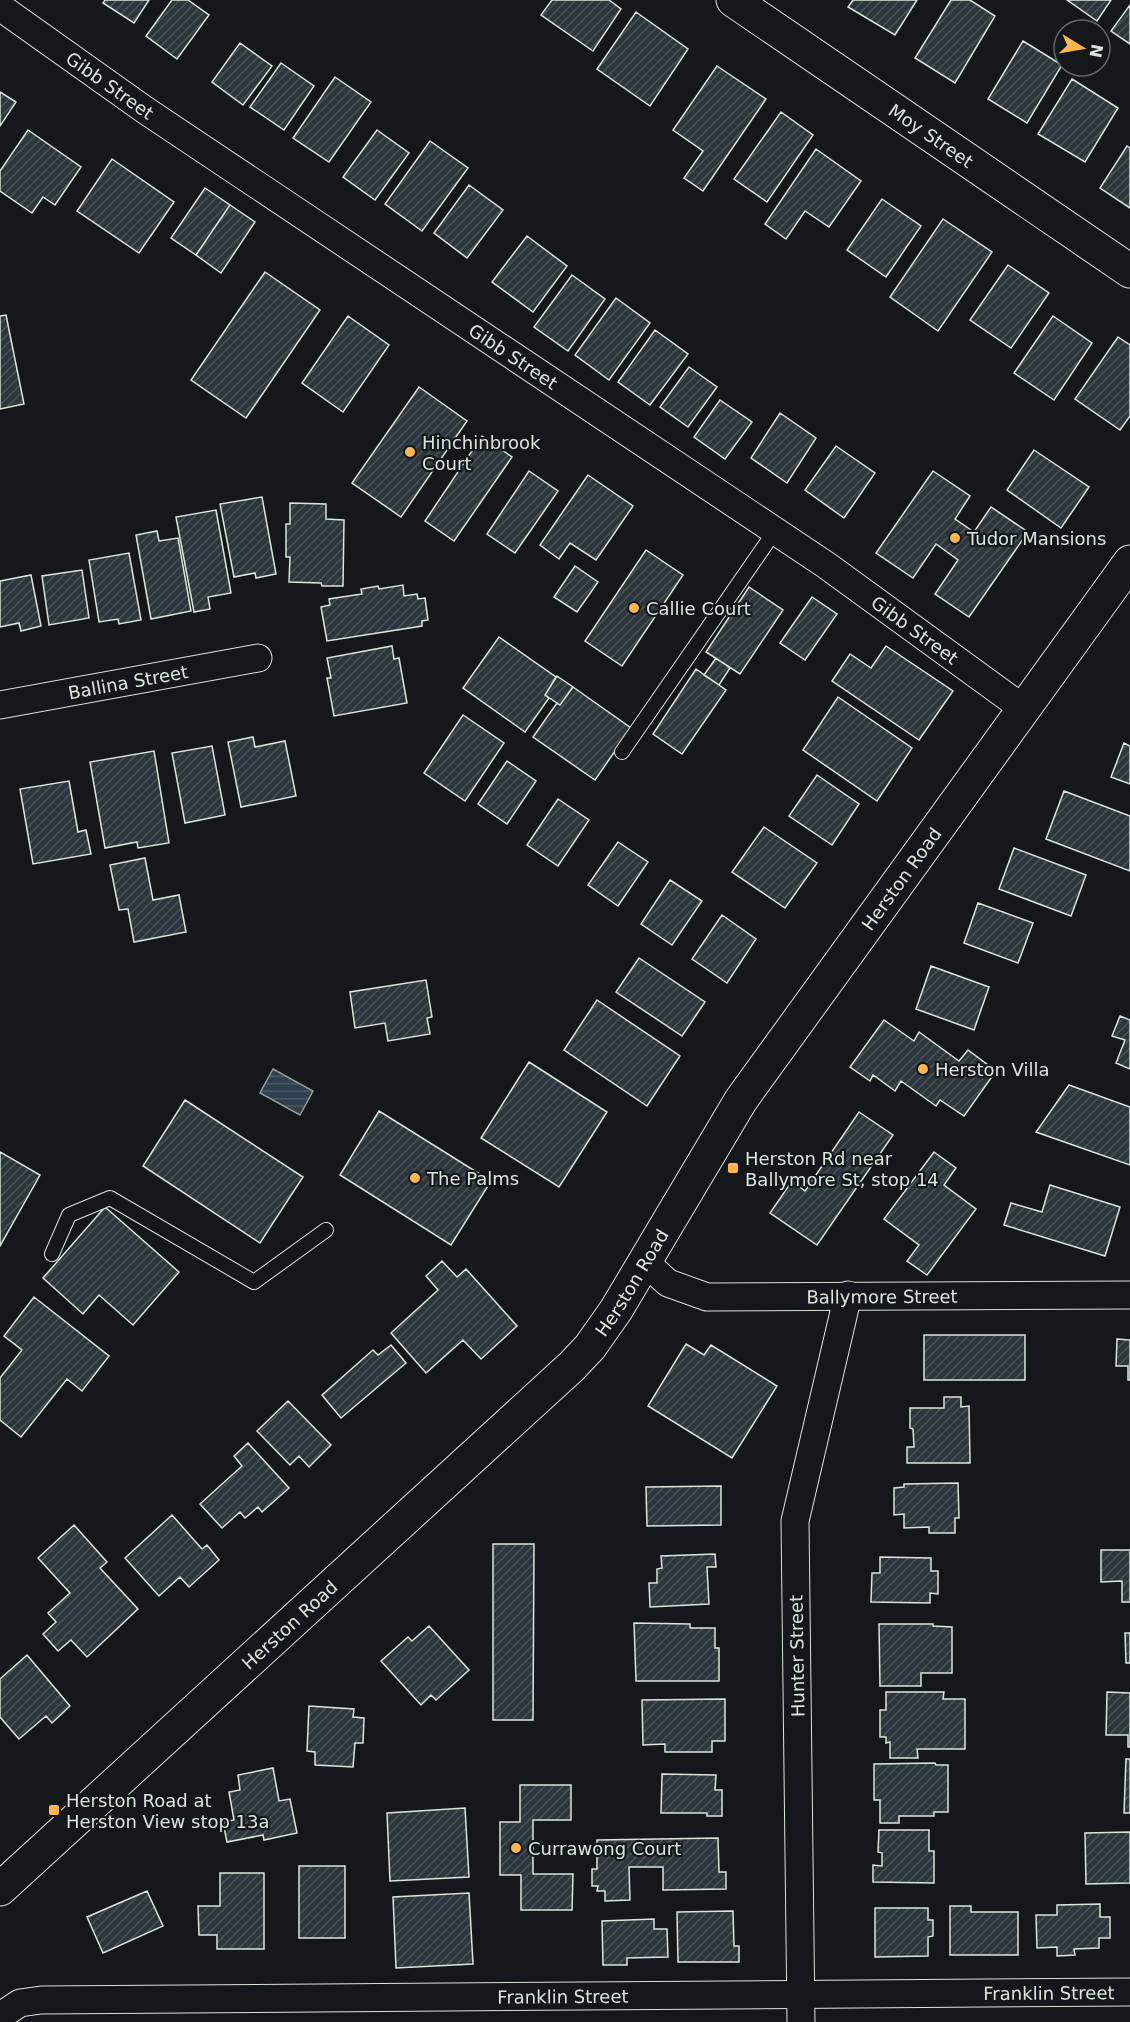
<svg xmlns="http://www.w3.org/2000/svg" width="1130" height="2022" viewBox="0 0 1130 2022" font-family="'DejaVu Sans',sans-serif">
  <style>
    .water { fill: url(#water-rules); stroke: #939e99; stroke-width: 1.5 }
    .building { fill: url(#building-hatch); stroke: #d8e6dc; stroke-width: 1.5 }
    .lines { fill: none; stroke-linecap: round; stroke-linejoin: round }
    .lane-casing { stroke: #d8e6dc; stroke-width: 16 }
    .street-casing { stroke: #d8e6dc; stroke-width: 29 }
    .secondary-casing { stroke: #d8e6dc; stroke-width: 35 }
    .lane { stroke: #14181c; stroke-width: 14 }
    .street { stroke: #14181c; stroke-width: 27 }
    .secondary { stroke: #14181c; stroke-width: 33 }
    .poi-dot { fill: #ffb74d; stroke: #14181c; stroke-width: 2 }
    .labels { text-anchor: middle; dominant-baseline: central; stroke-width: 4.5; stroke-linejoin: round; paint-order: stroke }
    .street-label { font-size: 18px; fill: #d8e6dc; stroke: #14181c }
    .poi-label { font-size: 18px; fill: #d8e6dc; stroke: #14181c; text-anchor: start }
  </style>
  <defs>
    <pattern id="water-rules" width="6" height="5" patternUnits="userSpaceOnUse" patternTransform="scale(1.5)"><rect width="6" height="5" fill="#2f3f4d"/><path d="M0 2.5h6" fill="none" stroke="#4c5b66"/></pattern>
    <pattern id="building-hatch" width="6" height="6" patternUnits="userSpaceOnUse" patternTransform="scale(1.5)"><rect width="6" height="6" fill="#2c363c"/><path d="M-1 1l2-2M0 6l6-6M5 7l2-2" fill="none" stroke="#4a5358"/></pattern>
  </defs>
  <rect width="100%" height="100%" fill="#14181c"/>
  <path class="water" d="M 273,1069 L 313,1091 L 300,1115 L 260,1093 Z"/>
  <path class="building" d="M 105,0 L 149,0 L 134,23 L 103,3 Z
    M 172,0 L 188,0 L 209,15 L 177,59 L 146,36 Z
    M 552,0 L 609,0 L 621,9 L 593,51 L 541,15 Z
    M 853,0 L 917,0 L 895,35 L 848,7 Z
    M 951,0 L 970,0 L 995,16 L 955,83 L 915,58 Z
    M 1067,0 L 1111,0 L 1097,21 Z
    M 1130,5 L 1130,44 L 1111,31 Z
    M 636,12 L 688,49 L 650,106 L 597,69 Z
    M 1023,41 L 1062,65 L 1027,123 L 988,99 Z
    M 240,43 L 272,66 L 243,105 L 212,82 Z
    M 281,63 L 314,86 L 284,130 L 250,107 Z
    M 717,66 L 766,99 L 703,191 L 684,178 L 703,151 L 673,130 Z
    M 335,77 L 371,102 L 329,162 L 293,138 Z
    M 1072,79 L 1118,108 L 1085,162 L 1038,134 Z
    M 0,92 L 16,102 L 0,126 Z
    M 781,112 L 813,135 L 767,202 L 734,179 Z
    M 28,130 L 81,167 L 55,205 L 43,197 L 32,213 L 0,191 L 0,171 Z
    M 377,130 L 409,153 L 375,200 L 343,177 Z
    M 430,141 L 468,168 L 422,231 L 385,204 Z
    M 1127,146 L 1130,148 L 1130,208 L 1100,188 Z
    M 816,149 L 861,181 L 829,227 L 805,211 L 786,239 L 765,224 Z
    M 112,159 L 174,202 L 139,253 L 77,211 Z
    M 469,185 L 503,210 L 467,258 L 434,233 Z
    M 205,188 L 230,205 L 196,255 L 171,238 Z
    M 882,199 L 921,226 L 886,277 L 847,250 Z
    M 230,205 L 255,222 L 221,273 L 196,255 Z
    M 943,219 L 992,252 L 938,331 L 890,297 Z
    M 527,236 L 567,266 L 533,312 L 492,282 Z
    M 1008,265 L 1049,293 L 1011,348 L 970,320 Z
    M 265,272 L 320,310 L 246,418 L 191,380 Z
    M 572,275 L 605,299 L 568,351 L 534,327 Z
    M 616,298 L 650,323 L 609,380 L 575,355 Z
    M 6,315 L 24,404 L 0,409 L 0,316 Z
    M 348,316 L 389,345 L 343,412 L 302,383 Z
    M 1053,316 L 1092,343 L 1054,400 L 1014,373 Z
    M 655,330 L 688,354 L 650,405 L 618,382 Z
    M 1118,337 L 1130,345 L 1130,416 L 1120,430 L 1075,399 Z
    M 689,367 L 717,387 L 688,427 L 660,407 Z
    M 419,387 L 467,421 L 401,517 L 352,483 Z
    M 720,400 L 752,422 L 725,459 L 694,437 Z
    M 780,413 L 816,438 L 787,483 L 751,458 Z
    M 482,436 L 512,457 L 454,541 L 425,521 Z
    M 836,446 L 875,473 L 844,518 L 805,490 Z
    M 1034,450 L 1089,487 L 1061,528 L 1007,490 Z
    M 529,471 L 558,491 L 515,553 L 487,534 Z
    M 933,471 L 970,496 L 955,519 L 974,532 L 991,507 L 1028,532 L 969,617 L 935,594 L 958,560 L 936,544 L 913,578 L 876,553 Z
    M 588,475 L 633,506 L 596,560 L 570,543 L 559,559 L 540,545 Z
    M 262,497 L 276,574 L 256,578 L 255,573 L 234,577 L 220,504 Z
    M 290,503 L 326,504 L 326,519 L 344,520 L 343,586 L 322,586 L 321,583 L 289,582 L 290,557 L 286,557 L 286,524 L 290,524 Z
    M 216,510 L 231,593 L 208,597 L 210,609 L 194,612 L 176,517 Z
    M 157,531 L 159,541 L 178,538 L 191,611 L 151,619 L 136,535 Z
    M 646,550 L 683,575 L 622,666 L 585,641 Z
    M 129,553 L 141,620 L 119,624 L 118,619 L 99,622 L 89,560 Z
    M 575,566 L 598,582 L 577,612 L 554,597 Z
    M 82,570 L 89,618 L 49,625 L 42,576 Z
    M 31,575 L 41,626 L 21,631 L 19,623 L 0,627 L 0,581 Z
    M 403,585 L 404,596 L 417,594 L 418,599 L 425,598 L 428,620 L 422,621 L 422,626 L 327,641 L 321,607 L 330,605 L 329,599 L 362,594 L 361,589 L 378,586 L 379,589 Z
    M 749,587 L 783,610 L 740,674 L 706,652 Z
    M 812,597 L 837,614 L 805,660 L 780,643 Z
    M 499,637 L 556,677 L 545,695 L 549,698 L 525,732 L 463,688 Z
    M 392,646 L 394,659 L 399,658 L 407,703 L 334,716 L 327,678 L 331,678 L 327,658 Z
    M 886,646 L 953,691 L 919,740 L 832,681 L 850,654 L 871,668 Z
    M 716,658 L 730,668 L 719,685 L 704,675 Z
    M 696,669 L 726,690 L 682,754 L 653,734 Z
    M 557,676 L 573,687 L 560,705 L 545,695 Z
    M 573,687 L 631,728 L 595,780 L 533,737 L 557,703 L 560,705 Z
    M 838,697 L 912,748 L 877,801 L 803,750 Z
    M 463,715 L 504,743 L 465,801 L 424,773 Z
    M 253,737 L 255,747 L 285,741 L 296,796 L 241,807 L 228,742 Z
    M 1124,743 L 1130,746 L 1130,784 L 1111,777 Z
    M 212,746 L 225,815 L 185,823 L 172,753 Z
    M 154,751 L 169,843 L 138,848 L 137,842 L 105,848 L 90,762 Z
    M 507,761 L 536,781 L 507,824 L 478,804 Z
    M 817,775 L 859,804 L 832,845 L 789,816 Z
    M 69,781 L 78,832 L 86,830 L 91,854 L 33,864 L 20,789 Z
    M 1064,791 L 1130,816 L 1130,871 L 1046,839 Z
    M 558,799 L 589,820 L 558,866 L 527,845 Z
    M 764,827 L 817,863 L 785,908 L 732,872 Z
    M 618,842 L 648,862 L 618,906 L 588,885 Z
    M 1014,848 L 1086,875 L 1071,916 L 999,889 Z
    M 145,858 L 153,900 L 179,895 L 186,932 L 134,942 L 128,909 L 119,910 L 110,865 Z
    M 670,880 L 702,901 L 672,945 L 641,924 Z
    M 978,903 L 1033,923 L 1018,963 L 964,943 Z
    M 722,915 L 756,939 L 727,983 L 692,959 Z
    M 639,958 L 705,1002 L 682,1036 L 616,992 Z
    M 931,966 L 989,987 L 974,1030 L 916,1009 Z
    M 426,980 L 432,1017 L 427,1018 L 430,1034 L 388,1041 L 385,1023 L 355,1028 L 350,992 Z
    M 597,1000 L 680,1056 L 647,1106 L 564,1050 Z
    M 1120,1016 L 1130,1020 L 1130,1069 L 1116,1063 L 1125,1040 L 1112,1036 Z
    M 884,1020 L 914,1041 L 919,1032 L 959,1061 L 968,1050 L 996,1071 L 964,1116 L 940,1100 L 936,1106 L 901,1081 L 895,1091 L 873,1075 L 870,1081 L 850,1067 Z
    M 529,1062 L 607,1112 L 559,1187 L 481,1138 Z
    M 1069,1085 L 1130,1107 L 1130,1165 L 1036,1132 Z
    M 185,1100 L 303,1177 L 260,1243 L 143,1166 Z
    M 379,1111 L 491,1181 L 451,1245 L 340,1175 Z
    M 859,1112 L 893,1135 L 817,1245 L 770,1213 L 792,1181 L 805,1191 Z
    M 0,1152 L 40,1175 L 0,1246 Z
    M 934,1152 L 956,1168 L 944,1185 L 976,1209 L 927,1275 L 907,1261 L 919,1245 L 884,1219 Z
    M 1050,1185 L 1120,1207 L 1105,1256 L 1004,1225 L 1011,1203 L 1042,1212 Z
    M 105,1207 L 179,1272 L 133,1325 L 99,1295 L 83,1314 L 43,1278 Z
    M 442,1261 L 457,1277 L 466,1269 L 517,1326 L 481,1359 L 463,1340 L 426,1373 L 391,1333 L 438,1290 L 426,1276 Z
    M 34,1297 L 109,1356 L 82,1391 L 67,1379 L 21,1437 L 0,1420 L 0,1378 L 22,1350 L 4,1336 Z
    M 924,1335 L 1025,1335 L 1025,1380 L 924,1380 Z
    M 1117,1339 L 1130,1340 L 1130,1380 L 1128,1380 L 1128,1366 L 1116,1366 Z
    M 686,1344 L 704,1355 L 711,1345 L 777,1386 L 732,1458 L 648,1406 Z
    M 391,1345 L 406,1363 L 341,1418 L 322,1395 L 373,1350 L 378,1355 Z
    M 944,1397 L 961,1397 L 961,1407 L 969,1406 L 970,1463 L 907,1463 L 907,1447 L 914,1447 L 913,1429 L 910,1428 L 910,1408 L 944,1408 Z
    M 288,1401 L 331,1445 L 309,1467 L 299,1456 L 290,1465 L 257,1431 Z
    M 248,1443 L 289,1488 L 262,1512 L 258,1507 L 245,1518 L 240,1512 L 222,1528 L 200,1504 L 242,1466 L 234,1456 Z
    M 958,1483 L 959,1518 L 955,1518 L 955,1533 L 929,1533 L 929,1527 L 904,1528 L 904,1514 L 894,1515 L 894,1488 L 904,1487 L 904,1484 Z
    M 721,1486 L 721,1525 L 647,1526 L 646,1487 Z
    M 172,1515 L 202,1549 L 207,1545 L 219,1560 L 189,1587 L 180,1577 L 159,1596 L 125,1558 Z
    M 74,1525 L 107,1562 L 100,1568 L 138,1609 L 87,1657 L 71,1640 L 58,1651 L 43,1634 L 56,1622 L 48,1613 L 70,1593 L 38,1558 Z
    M 493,1544 L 534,1544 L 533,1720 L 493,1720 Z
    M 1101,1550 L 1130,1550 L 1130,1602 L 1122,1602 L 1122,1581 L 1101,1582 Z
    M 715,1554 L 716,1567 L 707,1567 L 709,1604 L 650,1607 L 649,1583 L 657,1583 L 657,1569 L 662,1568 L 661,1556 Z
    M 880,1557 L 931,1558 L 931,1571 L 938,1571 L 938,1594 L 930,1593 L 930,1603 L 871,1602 L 872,1573 L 880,1573 Z
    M 634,1623 L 690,1624 L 690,1628 L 715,1628 L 715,1648 L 719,1648 L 719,1681 L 636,1681 Z
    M 879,1624 L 933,1624 L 933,1626 L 952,1627 L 952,1673 L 921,1673 L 921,1686 L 880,1686 Z
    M 429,1626 L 469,1670 L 436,1700 L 431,1695 L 421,1705 L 381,1661 L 408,1637 L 412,1641 Z
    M 1125,1633 L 1130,1633 L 1130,1663 L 1126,1663 Z
    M 27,1655 L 70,1706 L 52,1723 L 46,1716 L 19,1739 L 0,1717 L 0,1679 Z
    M 886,1692 L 944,1692 L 943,1699 L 965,1699 L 965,1749 L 917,1749 L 918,1758 L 890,1758 L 890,1742 L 886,1743 L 886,1737 L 880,1737 L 880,1710 L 886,1710 Z
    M 1107,1692 L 1130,1693 L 1130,1747 L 1128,1747 L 1128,1735 L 1106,1735 Z
    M 725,1699 L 725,1741 L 712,1741 L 712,1752 L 665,1752 L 665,1744 L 643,1745 L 642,1700 Z
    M 309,1706 L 354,1709 L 353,1717 L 364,1718 L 363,1743 L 355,1743 L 353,1767 L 315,1765 L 315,1752 L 307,1751 Z
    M 1126,1759 L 1130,1759 L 1130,1813 L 1124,1813 Z
    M 935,1763 L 936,1765 L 948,1765 L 948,1812 L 934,1812 L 934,1816 L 899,1816 L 899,1823 L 880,1823 L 880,1800 L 874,1800 L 874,1764 Z
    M 273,1768 L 279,1801 L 290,1799 L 297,1833 L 264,1840 L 263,1835 L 227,1842 L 223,1822 L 234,1820 L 229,1792 L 240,1790 L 238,1775 Z
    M 662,1774 L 716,1775 L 715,1790 L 722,1790 L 722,1816 L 707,1816 L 707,1813 L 661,1813 Z
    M 520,1785 L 571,1785 L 571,1820 L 533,1820 L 533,1874 L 573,1874 L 572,1910 L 521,1910 L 521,1875 L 500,1875 L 500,1822 L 520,1822 Z
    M 465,1808 L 469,1877 L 390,1881 L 387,1813 Z
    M 879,1830 L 929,1830 L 929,1851 L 934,1851 L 934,1883 L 873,1882 L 873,1865 L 882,1866 L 882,1853 L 878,1852 Z
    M 1130,1832 L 1130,1883 L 1086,1884 L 1085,1833 Z
    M 718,1838 L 719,1872 L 726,1872 L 726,1889 L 663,1890 L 663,1867 L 629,1867 L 630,1900 L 605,1901 L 605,1891 L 597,1891 L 598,1886 L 592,1886 L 592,1869 L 597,1869 L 597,1840 Z
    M 299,1866 L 345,1866 L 345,1938 L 299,1938 Z
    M 220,1873 L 264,1873 L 264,1949 L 217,1949 L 217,1935 L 199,1935 L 198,1906 L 220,1906 Z
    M 147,1891 L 163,1926 L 103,1953 L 87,1917 Z
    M 469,1893 L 473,1964 L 396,1968 L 393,1897 Z
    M 1100,1904 L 1100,1917 L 1110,1917 L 1110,1938 L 1099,1938 L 1099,1948 L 1074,1949 L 1075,1955 L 1057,1956 L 1057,1947 L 1037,1948 L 1036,1915 L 1057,1915 L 1057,1905 Z
    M 950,1906 L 971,1906 L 971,1912 L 1018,1912 L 1018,1955 L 950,1955 Z
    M 875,1908 L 928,1908 L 928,1920 L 933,1920 L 933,1936 L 928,1937 L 928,1956 L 875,1957 Z
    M 733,1911 L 734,1946 L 739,1946 L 739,1962 L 678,1962 L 677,1912 Z
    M 654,1919 L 654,1929 L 667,1929 L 668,1957 L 627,1958 L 627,1965 L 603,1965 L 602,1921 Z"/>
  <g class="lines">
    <defs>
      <path id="lane" d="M 622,752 L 775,531
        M 52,1254 L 69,1215 L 110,1198 L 254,1282 L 326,1230"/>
      <g id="street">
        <path id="s1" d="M 0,7 L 145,110 L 826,565 L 1024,709"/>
        <path id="s2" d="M 0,705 L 258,658"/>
        <path id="s3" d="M 644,1261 L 668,1283 L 707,1297 L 1130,1295"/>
        <path id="s4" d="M 0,2016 L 20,2003 L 41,2000 L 1130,1992"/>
        <path d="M 801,2022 L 795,1521 L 848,1295"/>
      </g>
      <g id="secondary">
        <path id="s5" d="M 733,0 L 1130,271"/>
        <path id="s6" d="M 0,1889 L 571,1367 L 590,1347 L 616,1310 L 741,1100 L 1130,562"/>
      </g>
    </defs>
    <use href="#lane" class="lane-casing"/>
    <use href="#street" class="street-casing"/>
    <use href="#secondary" class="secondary-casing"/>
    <use href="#lane" class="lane"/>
    <use href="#street" class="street"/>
    <use href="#secondary" class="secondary"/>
  </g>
  <g class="poi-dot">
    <circle cx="410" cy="452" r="6"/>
    <circle cx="955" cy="538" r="6"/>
    <circle cx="634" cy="608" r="6"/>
    <circle cx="923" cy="1069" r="6"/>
    <rect x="727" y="1162" width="12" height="12" rx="3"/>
    <circle cx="415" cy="1178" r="6"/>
    <rect x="48" y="1804" width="12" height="12" rx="3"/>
    <circle cx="516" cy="1848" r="6"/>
  </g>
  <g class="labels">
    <g class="street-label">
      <text stroke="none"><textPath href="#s1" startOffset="135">Gibb Street</textPath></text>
      <text stroke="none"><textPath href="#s5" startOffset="240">Moy Street</textPath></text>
      <text stroke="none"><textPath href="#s1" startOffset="621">Gibb Street</textPath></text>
      <text stroke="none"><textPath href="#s1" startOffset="1107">Gibb Street</textPath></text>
      <text stroke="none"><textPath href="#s2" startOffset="130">Ballina Street</textPath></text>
      <text stroke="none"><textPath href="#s6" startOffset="1364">Herston Road</textPath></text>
      <text stroke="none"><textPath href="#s6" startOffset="878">Herston Road</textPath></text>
      <text stroke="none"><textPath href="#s3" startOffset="249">Ballymore Street</textPath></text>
      <text stroke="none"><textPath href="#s6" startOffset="392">Herston Road</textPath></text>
      <text transform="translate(797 1656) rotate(-91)">Hunter Street</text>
      <text stroke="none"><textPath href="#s4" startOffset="1053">Franklin Street</textPath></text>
      <text stroke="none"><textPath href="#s4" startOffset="567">Franklin Street</textPath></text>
    </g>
    <g class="poi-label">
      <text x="422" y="442">Hinchinbrook<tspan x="422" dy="21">Court</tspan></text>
      <text x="967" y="538">Tudor Mansions</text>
      <text x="646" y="608">Callie Court</text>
      <text x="935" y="1069">Herston Villa</text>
      <text x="745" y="1158">Herston Rd near<tspan x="745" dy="21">Ballymore St, stop 14</tspan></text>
      <text x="427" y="1178">The Palms</text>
      <text x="66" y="1800">Herston Road at<tspan x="66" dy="21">Herston View stop 13a</tspan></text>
      <text x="528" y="1848">Currawong Court</text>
    </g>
  </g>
  <g transform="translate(1082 48) rotate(101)"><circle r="28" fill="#14181c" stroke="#626a69" stroke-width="1.5"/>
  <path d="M0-4.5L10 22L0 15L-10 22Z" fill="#ffb74d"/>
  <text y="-9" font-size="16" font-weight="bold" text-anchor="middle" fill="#d8e6dc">N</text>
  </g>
</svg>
